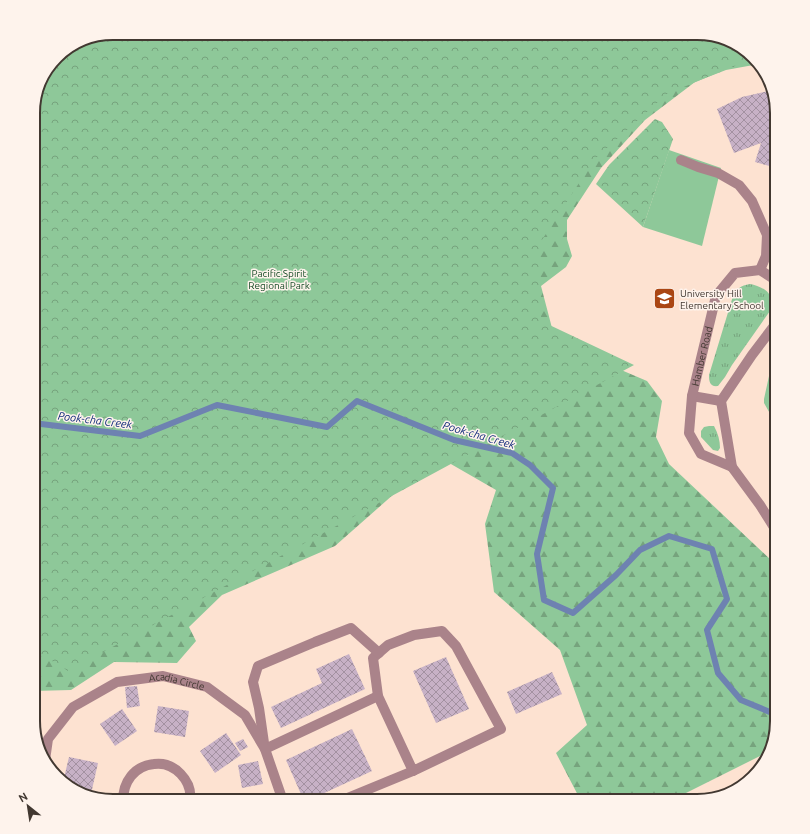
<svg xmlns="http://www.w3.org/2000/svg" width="810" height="834" viewBox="0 0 810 834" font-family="Ubuntu,sans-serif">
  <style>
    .grass { fill: url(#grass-tufts) }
    .forest { fill: url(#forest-firs) }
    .park { fill: url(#park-crowns) }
    .pitch { fill: #8ec899 }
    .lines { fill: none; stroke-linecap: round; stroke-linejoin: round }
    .stream { stroke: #6e82b1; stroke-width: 6 }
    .building { fill: url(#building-cross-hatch) }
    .minor { stroke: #aa838a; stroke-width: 10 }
    .labels { text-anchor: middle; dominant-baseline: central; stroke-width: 3; stroke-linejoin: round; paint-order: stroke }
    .park-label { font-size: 10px; fill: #164b26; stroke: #fef3ec }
    .poi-label { font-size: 10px; fill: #423831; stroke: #fef3ec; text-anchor: start }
    .street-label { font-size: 10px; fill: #423831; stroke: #fef3ec }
    .water-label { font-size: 11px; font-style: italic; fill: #0d2979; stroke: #fef3ec }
    .rim { fill: none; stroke: #423831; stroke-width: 2 }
  </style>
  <defs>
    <pattern id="grass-tufts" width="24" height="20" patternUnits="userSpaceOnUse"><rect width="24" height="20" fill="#8ec899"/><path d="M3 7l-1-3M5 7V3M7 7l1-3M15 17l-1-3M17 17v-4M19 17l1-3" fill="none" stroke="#76a37d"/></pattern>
    <pattern id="forest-firs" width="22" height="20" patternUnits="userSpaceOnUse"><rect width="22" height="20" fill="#8ec899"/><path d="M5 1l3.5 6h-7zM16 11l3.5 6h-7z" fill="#76a37d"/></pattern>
    <pattern id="park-crowns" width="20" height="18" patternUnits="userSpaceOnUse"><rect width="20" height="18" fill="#8ec899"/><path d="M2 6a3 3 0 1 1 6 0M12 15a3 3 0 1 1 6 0" fill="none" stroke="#76a37d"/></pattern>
    <pattern id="building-cross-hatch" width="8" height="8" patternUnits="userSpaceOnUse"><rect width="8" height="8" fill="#c7b1c6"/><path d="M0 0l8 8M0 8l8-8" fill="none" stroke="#a391a1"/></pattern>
  </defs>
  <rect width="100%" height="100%" fill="#fde2d1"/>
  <path class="grass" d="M 750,284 C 759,286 771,290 771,301 C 771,304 770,308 770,311 L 732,365 L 725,377 L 718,386 C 710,387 709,382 709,375 L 733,296 C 738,288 740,286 750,284 Z
    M 777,364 L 777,426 L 764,403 L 764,399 L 769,376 Z
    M 709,426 L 714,426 C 718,433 720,441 720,448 L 718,451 L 713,450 L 701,437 L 701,431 L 704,427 Z"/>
  <path class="forest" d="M 113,33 L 702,33 L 733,41 L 757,60 L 759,64 L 726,70 L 695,82 L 645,120 L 601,168 L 567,220 L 567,239 L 572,256 L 566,267 L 541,286 L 552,328 L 586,355 L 647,381 L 662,401 L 656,437 L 669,464 L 771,560 L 777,572 L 777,721 L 770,751 L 686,793 L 632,801 L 581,801 L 556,753 L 587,725 L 560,650 L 494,592 L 485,524 L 496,490 L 437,456 L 335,546 L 222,595 L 189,627 L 196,641 L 177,663 L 114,662 L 71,690 L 33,691 L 33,108 L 41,77 L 60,53 L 83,39 Z"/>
  <path class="park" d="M 113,33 L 702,33 L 733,41 L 757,60 L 741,63 L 667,94 L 594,160 L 540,243 L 541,321 L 634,365 L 68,671 L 33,649 L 33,108 L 41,77 L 60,53 L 83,39 Z
    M 655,119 L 662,122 L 673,139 L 643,227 L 596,184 L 609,165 Z"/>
  <path class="pitch" d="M 669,150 L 721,168 L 702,246 L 643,227 Z"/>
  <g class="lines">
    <path class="stream" d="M 33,423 L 140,436 L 217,405 L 327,427 L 357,401 L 454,440 L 512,453 L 530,465 L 553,488 L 537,554 L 544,600 L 573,613 L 616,575 L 640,550 L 669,536 L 712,549 L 727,599 L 707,630 L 718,673 L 741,700 L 777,715"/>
  </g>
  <path class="building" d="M 773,90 L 777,113 L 777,168 L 755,162 L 761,143 L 734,153 L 717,109 L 742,97 Z
    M 349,654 L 365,689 L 281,728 L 271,707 L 322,683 L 316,669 Z
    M 446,657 L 469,709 L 436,723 L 413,671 Z
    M 552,672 L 562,694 L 516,714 L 507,692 Z
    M 137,686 L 140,706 L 127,708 L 125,687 Z
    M 158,706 L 189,711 L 185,737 L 154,732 Z
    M 122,709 L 137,731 L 115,746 L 100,724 Z
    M 352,729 L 372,771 L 307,801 L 304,801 L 286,760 Z
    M 226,733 L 241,755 L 215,773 L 200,751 Z
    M 243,739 L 248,747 L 240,751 L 235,743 Z
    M 69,757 L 98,763 L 91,794 L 74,790 L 63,782 Z
    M 258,761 L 263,784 L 242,788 L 238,765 Z
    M 430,793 L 434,801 L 412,801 Z
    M 220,796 L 243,800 L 243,801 L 219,801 Z"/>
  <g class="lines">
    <g class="minor">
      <path d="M 681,160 L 698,167 L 718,173 L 739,185 L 752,201 L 767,235 L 766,256 L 760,270"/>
      <path d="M 777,322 L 752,355 L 721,401 L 732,467 L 760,505 L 777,532"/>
      <path d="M 692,396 L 721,401"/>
      <path id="s1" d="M 732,467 L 701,454 L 689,433 L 692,396 L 716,296 L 735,273 L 760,270 L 777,281"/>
      <path d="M 442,631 L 456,646 L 501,729 L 413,771 L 378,696 L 373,658 L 388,645 L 414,635 Z"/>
      <path d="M 264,743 L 259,708 L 253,682 L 258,666 L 315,642 L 351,628 L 379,653"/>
      <path d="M 265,749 L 378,696"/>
      <path id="s2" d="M 45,760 L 48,739 L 73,707 L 117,682 L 163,676 L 207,687 L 245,715 L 265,749 L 283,801"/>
      <path d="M 123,801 C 123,782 134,766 154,764 C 174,761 193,781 190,801"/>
      <path d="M 340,801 L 413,771"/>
    </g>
  </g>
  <defs>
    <symbol id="school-square" viewBox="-11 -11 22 22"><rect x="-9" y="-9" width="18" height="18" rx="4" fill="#aa4613" stroke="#fef3ec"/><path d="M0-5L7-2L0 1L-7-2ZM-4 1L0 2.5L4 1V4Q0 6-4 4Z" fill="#fff"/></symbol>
  </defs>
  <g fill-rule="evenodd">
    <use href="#school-square" x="652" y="286" width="25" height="25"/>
  </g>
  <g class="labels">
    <g class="park-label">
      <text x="279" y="273">Pacific Spirit<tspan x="279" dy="12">Regional Park</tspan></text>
    </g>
    <g class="poi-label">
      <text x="680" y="293">University Hill<tspan x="680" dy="12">Elementary School</tspan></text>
    </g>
    <g class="street-label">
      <text stroke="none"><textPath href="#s1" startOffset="136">Hamber Road</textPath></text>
      <text stroke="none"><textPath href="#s2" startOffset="173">Acadia Circle</textPath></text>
    </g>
    <g class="water-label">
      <text transform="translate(95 420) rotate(7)">Pook-cha Creek</text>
      <text transform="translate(479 435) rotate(16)">Pook-cha Creek</text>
    </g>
  </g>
  <path d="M0 0H810V834H0ZM113 40H697A73 73 0 0 1 770 113V721A73 73 0 0 1 697 794H113A73 73 0 0 1 40 721V113A73 73 0 0 1 113 40Z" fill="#fef3ec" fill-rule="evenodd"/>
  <path class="rim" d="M113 40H697A73 73 0 0 1 770 113V721A73 73 0 0 1 697 794H113A73 73 0 0 1 40 721V113A73 73 0 0 1 113 40Z"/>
  <g transform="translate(28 806) rotate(330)" stroke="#fef3ec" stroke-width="3" paint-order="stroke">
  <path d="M0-3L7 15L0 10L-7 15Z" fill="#423831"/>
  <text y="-6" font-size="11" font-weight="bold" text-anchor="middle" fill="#423831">N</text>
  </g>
</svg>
